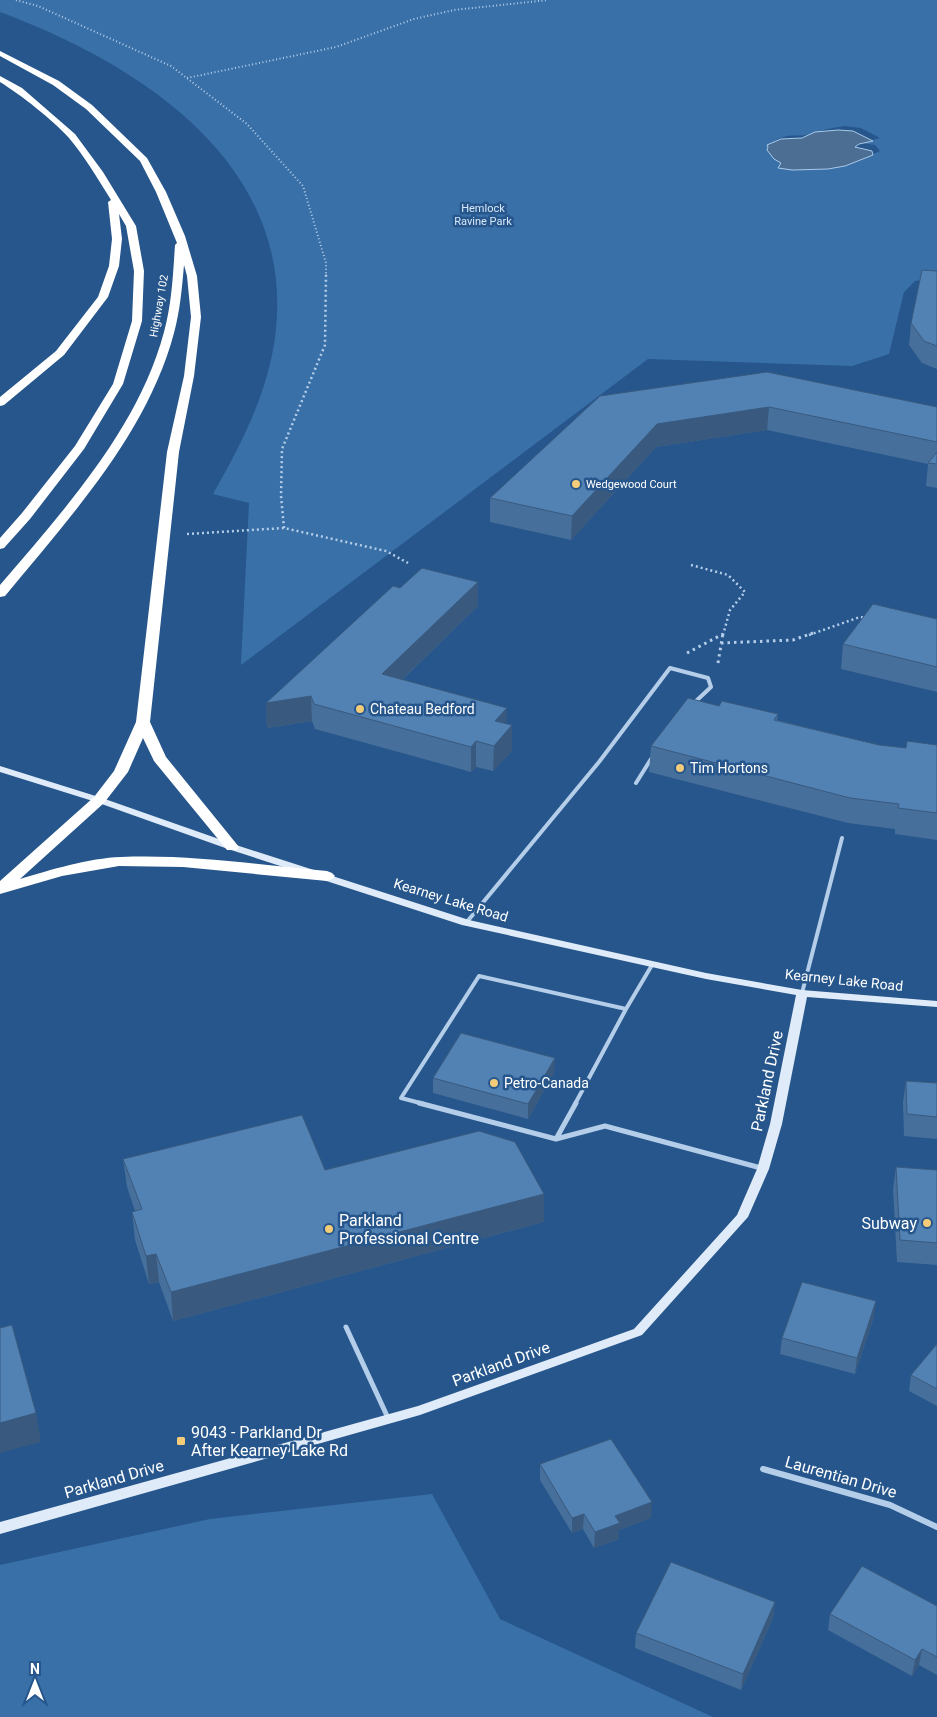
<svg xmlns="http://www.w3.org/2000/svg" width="937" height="1717" viewBox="0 0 937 1717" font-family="Roboto,sans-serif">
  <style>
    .green { fill: #3a70a8; fill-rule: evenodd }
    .water { fill: #4c6e93; stroke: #a8caea }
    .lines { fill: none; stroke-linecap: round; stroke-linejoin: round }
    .path-far2 { stroke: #b4ceea; stroke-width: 2; stroke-dasharray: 1 2.5; stroke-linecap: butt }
    .path-far1 { stroke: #b4ceea; stroke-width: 2.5; stroke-dasharray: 2 3; stroke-linecap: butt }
    .path { stroke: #b4ceea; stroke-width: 3; stroke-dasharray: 2.5 4; stroke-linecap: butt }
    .lane-far1 { stroke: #b4ceea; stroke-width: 4 }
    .lane { stroke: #b4ceea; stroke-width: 5 }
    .street { stroke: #b4ceea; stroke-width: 6 }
    .secondary { fill: #dfebf8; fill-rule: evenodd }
    .highway { fill: #fff; fill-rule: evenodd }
    .wall { fill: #476f9b }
    .shaded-wall { fill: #395a7e }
    .building { fill: #5281b4; stroke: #395a7e }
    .poi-dot { fill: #f3cb79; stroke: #26568b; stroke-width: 2 }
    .labels { text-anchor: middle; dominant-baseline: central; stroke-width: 5; stroke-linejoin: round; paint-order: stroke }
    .far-park-label { font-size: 11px; fill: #d8e8f8; stroke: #26568b }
    .far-street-label { font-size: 11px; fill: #fff; stroke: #26568b }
    .far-poi-label { font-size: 11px; fill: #fff; stroke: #26568b; text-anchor: start }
    .poi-label { font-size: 14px; fill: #fff; stroke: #26568b; text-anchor: start }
    .street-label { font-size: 14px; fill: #fff; stroke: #26568b }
    .near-street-label { font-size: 16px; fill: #fff; stroke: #26568b }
    .near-poi-label { font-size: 16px; fill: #fff; stroke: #26568b; text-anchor: start }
  </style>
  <rect width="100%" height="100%" fill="#26568b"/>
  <path class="green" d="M 0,0 L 937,0 L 937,278 L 915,281 L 904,292 L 889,354 L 852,366 L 648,359 L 241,665 L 249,503 L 213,494 C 242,443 270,389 276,329 C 293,161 137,63 0,12 ZM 845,126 L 861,128 L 880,138 L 862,143 L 875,145 L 880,151 L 860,160 L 775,141 C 790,132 796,138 810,134 C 822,130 832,128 845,126 Z
    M 432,1494 L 500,1619 L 713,1717 L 0,1717 L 0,1565 L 210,1519 Z"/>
  <path class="water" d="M 838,130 L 853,131 L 873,141 L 859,144 L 855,147 L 872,151 L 873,155 L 845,166 L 828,169 L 792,170 L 778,168 L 781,163 L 774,159 L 767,150 L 768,147 L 767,145 L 781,139 L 802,138 L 815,132 Z"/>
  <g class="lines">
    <path class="path-far2" d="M 16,0 L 38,6 L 171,66 L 247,124 L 303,186 L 326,263 L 326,275
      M 187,78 L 336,47 L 414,19 L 454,10 L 548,0"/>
    <path class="path-far1" d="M 284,528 L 281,496 L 282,449 L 325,345 L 326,274
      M 187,534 L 284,528 L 386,551 L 408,563
      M 691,565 L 728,575 L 745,592 L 730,610 L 723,635
      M 809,635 L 860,617 L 867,618"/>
    <path class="path" d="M 721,643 L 793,640 L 813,633
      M 687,653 L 723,634
      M 718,663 L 723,633"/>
    <path class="lane-far1" d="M 636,783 L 651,759
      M 466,923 L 599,762 L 670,668 L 708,678 L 711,687 L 695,702
      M 802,993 L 842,838
      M 424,1104 L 401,1098 L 479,976 L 626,1009 L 652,965
      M 575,1104 L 626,1009"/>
    <path class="lane" d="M 419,1103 L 556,1139 L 605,1126 L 761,1168
      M 556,1139 L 576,1103
      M 346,1327 L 388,1418"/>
    <path class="street" d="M 763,1469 L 890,1505 L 937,1527"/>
    <path class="secondary" d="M 0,766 L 102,798 L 236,845 L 469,920 L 706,973 L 802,990 L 937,1001 L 937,1007 L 807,997 L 782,1124 L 769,1169 L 748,1217 L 642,1335 L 420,1415 L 0,1534 L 0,1522 L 418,1406 L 634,1329 L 737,1215 L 757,1169 L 770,1124 L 796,995 L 706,979 L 462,925 L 228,849 L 96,802 L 0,772 Z"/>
    <path class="highway" d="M 0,51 L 59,81 L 92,105 L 147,158 L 166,192 L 185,236 L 197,276 L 201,317 L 194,376 L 179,452 L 150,722 L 166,757 L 239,847 L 237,850 L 227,850 L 154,761 L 143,738 L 128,772 L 104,803 L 20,879 C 50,870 89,858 121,857 C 189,854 259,865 327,871 L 332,873 L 335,876 L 332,879 L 327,881 L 183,867 L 119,866 L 62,876 L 0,894 L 0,881 L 94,797 L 114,771 L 136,722 L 167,452 L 184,376 L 191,317 L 187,276 L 184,265 C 182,288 180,311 174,333 C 147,434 70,517 5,596 L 0,597 L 0,585 C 64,510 138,429 164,332 C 172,303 173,274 175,245 L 177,243 L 156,192 L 140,161 L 86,109 L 53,85 L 0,56 Z
      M 0,76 L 22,88 L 75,134 L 103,172 L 136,226 L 144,271 L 142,321 L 123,384 L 84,449 L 30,519 L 4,548 L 0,549 L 0,538 L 22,513 L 75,446 L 113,384 L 132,321 L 134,271 L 126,226 L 119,214 L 122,239 L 119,266 L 108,297 L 64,355 L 4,405 L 0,406 L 0,397 L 56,351 L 98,297 L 109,266 L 112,239 L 108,202 L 111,200 C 98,179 85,157 69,138 C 53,120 21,95 0,82 Z"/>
  </g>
  <path class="wall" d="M 937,271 L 937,369 L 922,363 L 909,345 L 911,323 Z
    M 600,396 L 937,407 L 937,488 L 926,486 L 928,464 L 767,430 L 656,447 L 571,540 L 490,522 L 490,498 Z
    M 478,582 L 478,606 L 402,680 L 506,724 L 512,725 L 512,751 L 493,771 L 476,767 L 471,772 L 315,729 L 312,721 L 267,728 L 266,703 L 400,588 Z
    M 937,619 L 937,692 L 841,669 L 843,644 Z
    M 719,706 L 778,714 L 777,720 L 879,745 L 906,748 L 937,745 L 937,840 L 895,834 L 895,829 L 848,823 L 649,772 L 651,746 Z
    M 554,1073 L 528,1119 L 433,1093 L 433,1078 Z
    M 906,1081 L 937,1083 L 937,1139 L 904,1136 L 903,1102 Z
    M 123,1159 L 325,1170 L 544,1222 L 173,1321 L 159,1282 L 149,1284 L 135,1240 L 132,1212 L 135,1211 L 127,1187 Z
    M 896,1167 L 937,1170 L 937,1265 L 897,1262 L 893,1189 Z
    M 874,1317 L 855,1374 L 780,1354 L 782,1338 Z
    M 937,1344 L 937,1406 L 909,1391 L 911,1375 Z
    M 540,1464 L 651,1518 L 619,1530 L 619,1539 L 594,1548 L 583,1529 L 572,1533 L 540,1480 Z
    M 775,1602 L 773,1618 L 741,1690 L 635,1648 L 636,1633 Z
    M 937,1606 L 937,1675 L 919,1665 L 912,1676 L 828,1630 L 830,1614 Z"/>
  <path class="shaded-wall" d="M 769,407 L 767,430 L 656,447 L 571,540 L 572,516 L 657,424 Z
    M 478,582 L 478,606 L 382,699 L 382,674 Z
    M 311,696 L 312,721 L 267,728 L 266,703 Z
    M 507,708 L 506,732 L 512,725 L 512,751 L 493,771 L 495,721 Z
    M 476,741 L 476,767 L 471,772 L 471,747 Z
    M 555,1058 L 554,1073 L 528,1119 L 528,1104 Z
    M 544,1194 L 544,1222 L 173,1321 L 171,1292 Z
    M 156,1254 L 159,1282 L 149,1284 L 146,1256 Z
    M 876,1301 L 874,1317 L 855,1374 L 857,1358 Z
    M 36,1413 L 41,1442 L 0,1453 L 0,1423 Z
    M 652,1502 L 651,1518 L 619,1530 L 619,1539 L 594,1548 L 595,1532 L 615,1516 Z
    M 584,1514 L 583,1529 L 572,1533 L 572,1518 Z
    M 775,1602 L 773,1618 L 741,1690 L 743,1674 Z
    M 922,1649 L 919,1665 L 912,1676 L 915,1660 Z"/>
  <path class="building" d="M 922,270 L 937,271 L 937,346 L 924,341 L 911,323 Z
    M 767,372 L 937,407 L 937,442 L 769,407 L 657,424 L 572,516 L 490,498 L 600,396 Z
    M 937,452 L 937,464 L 928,463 Z
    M 422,568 L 478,582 L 382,674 L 507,708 L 495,721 L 512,725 L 494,746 L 476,741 L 471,747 L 314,704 L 311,696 L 266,703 L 393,586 L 400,588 Z
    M 873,604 L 937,619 L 937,667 L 843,644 Z
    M 688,698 L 719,706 L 722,701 L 778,714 L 774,720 L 879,745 L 906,748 L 907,741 L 937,745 L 937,813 L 898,808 L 899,804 L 850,798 L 651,746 Z
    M 461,1033 L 555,1058 L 528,1104 L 433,1078 Z
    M 906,1081 L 937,1083 L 937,1117 L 907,1114 Z
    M 302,1115 L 325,1170 L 479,1131 L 515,1142 L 544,1194 L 171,1292 L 156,1254 L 146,1256 L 132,1212 L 142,1209 L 123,1159 Z
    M 896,1167 L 937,1170 L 937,1243 L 900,1240 Z
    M 802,1282 L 876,1301 L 857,1358 L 782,1338 Z
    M 12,1325 L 36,1413 L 0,1423 L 0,1328 Z
    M 937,1344 L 937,1389 L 911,1375 Z
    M 611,1439 L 652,1502 L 615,1516 L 620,1523 L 595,1532 L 584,1514 L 572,1518 L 540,1464 Z
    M 671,1562 L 775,1602 L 743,1674 L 636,1633 Z
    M 862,1566 L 937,1606 L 937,1657 L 922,1649 L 915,1660 L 830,1614 Z"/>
  <g class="poi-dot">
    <circle cx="576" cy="484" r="5"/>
    <circle cx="360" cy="709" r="5"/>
    <circle cx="680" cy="768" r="5"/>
    <circle cx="494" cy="1083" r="5"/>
    <circle cx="927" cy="1223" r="5"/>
    <circle cx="329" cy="1229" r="5"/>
    <rect x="176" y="1436" width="10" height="10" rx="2.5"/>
  </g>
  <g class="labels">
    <g class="far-park-label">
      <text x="483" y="208">Hemlock<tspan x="483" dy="13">Ravine Park</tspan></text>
    </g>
    <g class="far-street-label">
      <text transform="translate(159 306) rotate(-80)">Highway 102</text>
    </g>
    <g class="far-poi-label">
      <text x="586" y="484">Wedgewood Court</text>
    </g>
    <g class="poi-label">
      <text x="370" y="709">Chateau Bedford</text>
      <text x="690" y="768">Tim Hortons</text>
      <text x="504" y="1083">Petro-Canada</text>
    </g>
    <g class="street-label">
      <text transform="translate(451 900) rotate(17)">Kearney Lake Road</text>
      <text transform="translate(844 980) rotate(6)">Kearney Lake Road</text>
    </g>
    <g class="near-street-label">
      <text transform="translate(767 1081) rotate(-78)">Parkland Drive</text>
      <text transform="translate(501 1364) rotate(-20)">Parkland Drive</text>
      <text transform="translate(841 1477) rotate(16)">Laurentian Drive</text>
      <text transform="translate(114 1479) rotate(-16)">Parkland Drive</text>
    </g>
    <g class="near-poi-label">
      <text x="339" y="1220">Parkland<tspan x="339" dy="18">Professional Centre</tspan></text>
      <text x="917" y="1223" text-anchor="end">Subway</text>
      <text x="191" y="1432">9043 - Parkland Dr<tspan x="191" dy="18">After Kearney Lake Rd</tspan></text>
    </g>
  </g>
  <g transform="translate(35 1682)" stroke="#26568b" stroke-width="4" paint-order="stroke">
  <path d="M0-4L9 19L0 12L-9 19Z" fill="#ffffff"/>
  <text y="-8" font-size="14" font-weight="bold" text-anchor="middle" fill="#ffffff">N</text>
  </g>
</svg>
